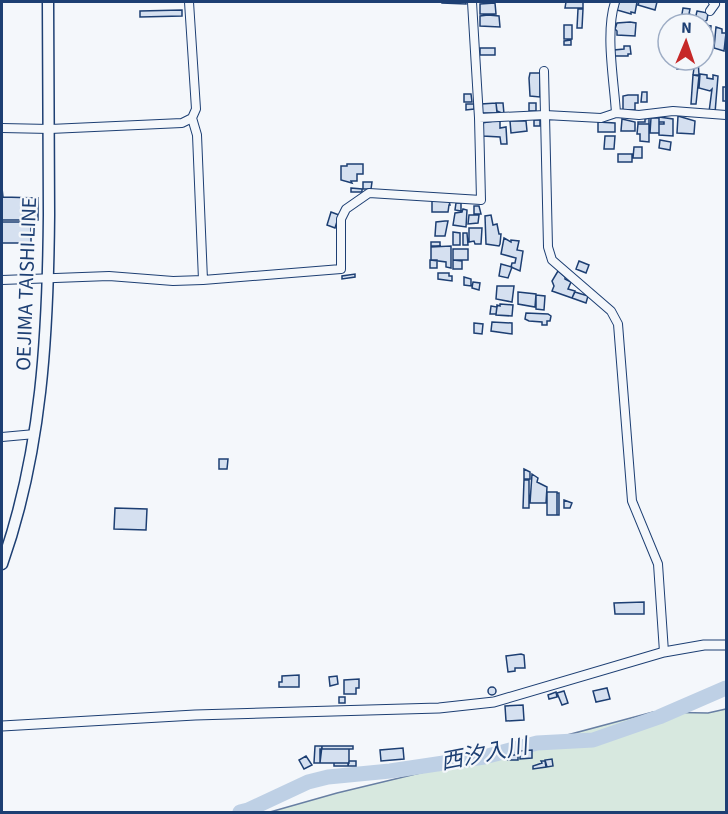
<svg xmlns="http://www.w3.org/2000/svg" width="728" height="814" viewBox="0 0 728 814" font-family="'Source Sans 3','Noto Sans JP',sans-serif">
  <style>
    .green { fill: #d7e8df; stroke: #687fa3; stroke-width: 1.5 }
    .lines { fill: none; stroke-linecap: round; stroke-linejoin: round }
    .river { stroke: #bed0e5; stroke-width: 15 }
    .building { fill: #d5e0f0; stroke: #1d3f73; stroke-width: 1.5 }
    .minor-casing { stroke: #1d3f73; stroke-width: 10 }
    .tertiary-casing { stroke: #1d3f73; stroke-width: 11 }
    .secondary-casing { stroke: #1d3f73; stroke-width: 13 }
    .minor { stroke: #f4f7fb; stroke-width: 8 }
    .tertiary { stroke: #f4f7fb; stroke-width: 9 }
    .secondary { stroke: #f4f7fb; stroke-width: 10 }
    .labels { text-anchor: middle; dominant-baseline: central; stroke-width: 4.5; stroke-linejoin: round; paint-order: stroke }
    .street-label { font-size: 21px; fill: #1d3f73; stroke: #f4f7fb }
    .water-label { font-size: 22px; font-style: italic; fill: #1d3f73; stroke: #f4f7fb }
  </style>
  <rect width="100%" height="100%" fill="#f4f7fb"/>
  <path class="green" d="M 726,709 L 726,812 L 270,812 L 337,793 L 474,760 L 653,712 L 708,713 Z"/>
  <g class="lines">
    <path class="river" d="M 240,812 L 248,810 L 308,782 L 328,777 L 390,771 L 484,757 L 537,743 L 593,740 L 659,717 L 726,688"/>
  </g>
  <path class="building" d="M 442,2 L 466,2 L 466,4 L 442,3 Z
    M 566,2 L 583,2 L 583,8 L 565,8 Z
    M 619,2 L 637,2 L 635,13 L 631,12 L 631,14 L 617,10 Z
    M 639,2 L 657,2 L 655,10 L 638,5 Z
    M 495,3 L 496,14 L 480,14 L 480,4 Z
    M 683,8 L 690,9 L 689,14 L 692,15 L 691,22 L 681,20 Z
    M 578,9 L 583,9 L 582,28 L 577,28 Z
    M 182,10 L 182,16 L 140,17 L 140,11 Z
    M 697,11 L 708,13 L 707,20 L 704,22 L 695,20 Z
    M 488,15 L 499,16 L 500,27 L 480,26 L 480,16 Z
    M 630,22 L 636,23 L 635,36 L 617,35 L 617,31 L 615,29 L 617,23 Z
    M 564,25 L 572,25 L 572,39 L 564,39 Z
    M 704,25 L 711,26 L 710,36 L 704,37 Z
    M 716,27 L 722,29 L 722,33 L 726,33 L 724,51 L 714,48 Z
    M 571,40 L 571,45 L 564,45 L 564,41 Z
    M 624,46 L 630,46 L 631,54 L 628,54 L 628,56 L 614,56 L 614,50 L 624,49 Z
    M 480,48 L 495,48 L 495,55 L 480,55 Z
    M 677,60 L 698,60 L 699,75 L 693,75 L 694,68 L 677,69 Z
    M 530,73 L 540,73 L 540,97 L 530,96 L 529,78 Z
    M 700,74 L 707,75 L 707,78 L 713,79 L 713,75 L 718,76 L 715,113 L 709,112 L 712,89 L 710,91 L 699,88 Z
    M 693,75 L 699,76 L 696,104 L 691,104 Z
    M 723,87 L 726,87 L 726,101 L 723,101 Z
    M 642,92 L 647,92 L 647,102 L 641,102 Z
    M 464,94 L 471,94 L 472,102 L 464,102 Z
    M 628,95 L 638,95 L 638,103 L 635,103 L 635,110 L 623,110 L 623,96 Z
    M 496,103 L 497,113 L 482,113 L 481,104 Z
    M 496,103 L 503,103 L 504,114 L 497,111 Z
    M 529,103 L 536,103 L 536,111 L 529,111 Z
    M 466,104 L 474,104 L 474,109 L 466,110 Z
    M 678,116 L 695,121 L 694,134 L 677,133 Z
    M 659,117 L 673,119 L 673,136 L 659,135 L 659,124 L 664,124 L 664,122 L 659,122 Z
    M 649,118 L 649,124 L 638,124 L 638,122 L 645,122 L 645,119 Z
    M 651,118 L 659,118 L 659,133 L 650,133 Z
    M 622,119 L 635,122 L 635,131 L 621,131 Z
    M 500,120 L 500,128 L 506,127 L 507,144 L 501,144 L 500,137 L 483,136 L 482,123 Z
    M 534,120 L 540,120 L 540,126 L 534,126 Z
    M 510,121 L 526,121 L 527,131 L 511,133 Z
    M 598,122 L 615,123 L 615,132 L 598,132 Z
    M 638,124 L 649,124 L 649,142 L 640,141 L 640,134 L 637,134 Z
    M 605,136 L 615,136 L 614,149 L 604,149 Z
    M 660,140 L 671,142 L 670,150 L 659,148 Z
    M 634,147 L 642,147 L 642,158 L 633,158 Z
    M 618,154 L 632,154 L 632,162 L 618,162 Z
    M 347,164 L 363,164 L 363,174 L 357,174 L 357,181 L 351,181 L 352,183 L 341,180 L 341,166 L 347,166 Z
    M 363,182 L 372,182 L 371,189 L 363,189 Z
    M 2,188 L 3,197 L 38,198 L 38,220 L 2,220 Z
    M 351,188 L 362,189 L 362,192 L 351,192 Z
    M 432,201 L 449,201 L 450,205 L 449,205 L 448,212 L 432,212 Z
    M 456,203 L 461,203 L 461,211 L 455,210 Z
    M 474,206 L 479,206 L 481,214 L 474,214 Z
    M 463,209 L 467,210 L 466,227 L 453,225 L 455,213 L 462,212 Z
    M 331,212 L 339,215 L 335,228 L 327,225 Z
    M 469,215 L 479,215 L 478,223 L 468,224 Z
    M 491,215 L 493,225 L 497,224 L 499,234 L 501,234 L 500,244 L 499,246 L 486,244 L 485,216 Z
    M 445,221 L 448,221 L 445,236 L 435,236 L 436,222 Z
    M 2,222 L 31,222 L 31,243 L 2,243 Z
    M 469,228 L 482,228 L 481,244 L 475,244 L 474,241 L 469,242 Z
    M 453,232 L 460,233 L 460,245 L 453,245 Z
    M 463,233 L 467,233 L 468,245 L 463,245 Z
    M 504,238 L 511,242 L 511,240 L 519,241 L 517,250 L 523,251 L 520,271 L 511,267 L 512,263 L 515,263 L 516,258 L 501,254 Z
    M 431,242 L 440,242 L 440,246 L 431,246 Z
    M 451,246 L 451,268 L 446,267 L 446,262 L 431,260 L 431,247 Z
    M 453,249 L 468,249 L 468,260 L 453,260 Z
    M 430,260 L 437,260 L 437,268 L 430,268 Z
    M 453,260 L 462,261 L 462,269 L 453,269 Z
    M 579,261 L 589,265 L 586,273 L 576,269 Z
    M 501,264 L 512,267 L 508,278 L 499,276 Z
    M 558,271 L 565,277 L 565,279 L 571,282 L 568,289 L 575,291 L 572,298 L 552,291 L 554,286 L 552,281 Z
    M 438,273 L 449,273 L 449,276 L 452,276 L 452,281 L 438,279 Z
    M 355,274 L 355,277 L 342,279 L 342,276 Z
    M 464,277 L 471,279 L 471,286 L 464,285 Z
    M 473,282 L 480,283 L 479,290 L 472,288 Z
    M 497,286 L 514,286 L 512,302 L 496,299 Z
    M 518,292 L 536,294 L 535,307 L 518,304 Z
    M 575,292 L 588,296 L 586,303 L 572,298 Z
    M 536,295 L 545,296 L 544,310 L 536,309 Z
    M 500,304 L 513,305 L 512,316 L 496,315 L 497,305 L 500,306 Z
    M 491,306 L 497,307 L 496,314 L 490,314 Z
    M 526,313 L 548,314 L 551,316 L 550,321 L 547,321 L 547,325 L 542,325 L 542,322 L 529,321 L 525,319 Z
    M 492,322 L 512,323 L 512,334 L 491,331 Z
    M 474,323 L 483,324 L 482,334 L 474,333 Z
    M 219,459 L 228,459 L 227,469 L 219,469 Z
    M 524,469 L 530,472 L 530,479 L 524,479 Z
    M 532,474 L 538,478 L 537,482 L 547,487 L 546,503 L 530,503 Z
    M 524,480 L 529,480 L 529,508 L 523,508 Z
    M 547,492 L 557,492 L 557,515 L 547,515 Z
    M 557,493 L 559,493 L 559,515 L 557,515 Z
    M 564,500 L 572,503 L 570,508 L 564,508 Z
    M 115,508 L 147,509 L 146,530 L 114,529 Z
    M 644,602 L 644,614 L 615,614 L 614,603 Z
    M 521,654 L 524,655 L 525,668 L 515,668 L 515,671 L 508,672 L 506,656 Z
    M 299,675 L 299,687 L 279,687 L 279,682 L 282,682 L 282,676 Z
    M 337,676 L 338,684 L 330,686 L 329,677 Z
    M 359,679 L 359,688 L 356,688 L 356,694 L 344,694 L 344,680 Z
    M488 691a4 4 0 1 1 8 0a4 4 0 1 1-8 0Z
    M 607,688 L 610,699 L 596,702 L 593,691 Z
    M 564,691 L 568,703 L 562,705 L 557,693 Z
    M 556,692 L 557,697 L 549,699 L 548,695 Z
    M 339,697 L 345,697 L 345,703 L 339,703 Z
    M 523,705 L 524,720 L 506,721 L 505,706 Z
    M 315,746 L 322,746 L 320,763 L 314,763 Z
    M 322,746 L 353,746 L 353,749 L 322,749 Z
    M 403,748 L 404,759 L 381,761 L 380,750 Z
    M 320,749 L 349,749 L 349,763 L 320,763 Z
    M 532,750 L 532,758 L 520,759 L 520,751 Z
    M 508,755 L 518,755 L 518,760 L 508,760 Z
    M 306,756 L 312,765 L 304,769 L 299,760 Z
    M 552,759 L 553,766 L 547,767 L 545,760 Z
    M 349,761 L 356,761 L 356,766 L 348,766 Z
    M 541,761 L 545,761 L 546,767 L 533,769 L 533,766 L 542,763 Z
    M 334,763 L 348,763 L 348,766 L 334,766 Z"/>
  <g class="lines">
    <defs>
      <path id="minor" d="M 615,2 C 605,33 614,80 616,113
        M 710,11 L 715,4 L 713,2
        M 544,71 L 548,247 L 552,260 L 611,311 L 618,324 L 632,501 L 658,564 L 664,652
        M 192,118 L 197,135 L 203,280
        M 479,118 L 545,115 L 601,118 L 616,113 L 639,115 L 673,111 L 726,115
        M 2,128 L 50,129 L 182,123 L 192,118 L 196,109 L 189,2
        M 2,280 L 109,276 L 173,281 L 203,280 L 341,269 L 341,219 L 346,209 L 369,193 L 481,200 L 479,118 L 472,2
        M 2,437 L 35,434"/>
      <path id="tertiary" d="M 2,726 L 195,715 L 439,708 L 494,702 L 664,652 L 704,645 L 726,645"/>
      <path id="secondary" d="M 2,564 C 42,451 48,333 49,215 C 49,144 49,73 48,2"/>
    </defs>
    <use href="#minor" class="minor-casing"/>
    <use href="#tertiary" class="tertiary-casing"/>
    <use href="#secondary" class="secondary-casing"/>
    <use href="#minor" class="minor"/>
    <use href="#tertiary" class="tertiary"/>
    <use href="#secondary" class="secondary"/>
  </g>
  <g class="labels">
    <g class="street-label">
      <text transform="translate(26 284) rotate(-88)">OEJIMA TAISHI LINE</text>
    </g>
    <g class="water-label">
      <text transform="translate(484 754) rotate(-11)">西汐入川</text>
    </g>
  </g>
  <rect width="728" height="814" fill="none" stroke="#1d3f73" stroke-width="6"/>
  <g transform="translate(686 42) rotate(2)"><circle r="28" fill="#f4f7fb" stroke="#9eadc5" stroke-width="1.5"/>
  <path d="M0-4.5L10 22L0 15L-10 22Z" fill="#c62828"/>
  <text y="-9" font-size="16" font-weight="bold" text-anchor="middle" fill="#1d3f73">N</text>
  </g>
</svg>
